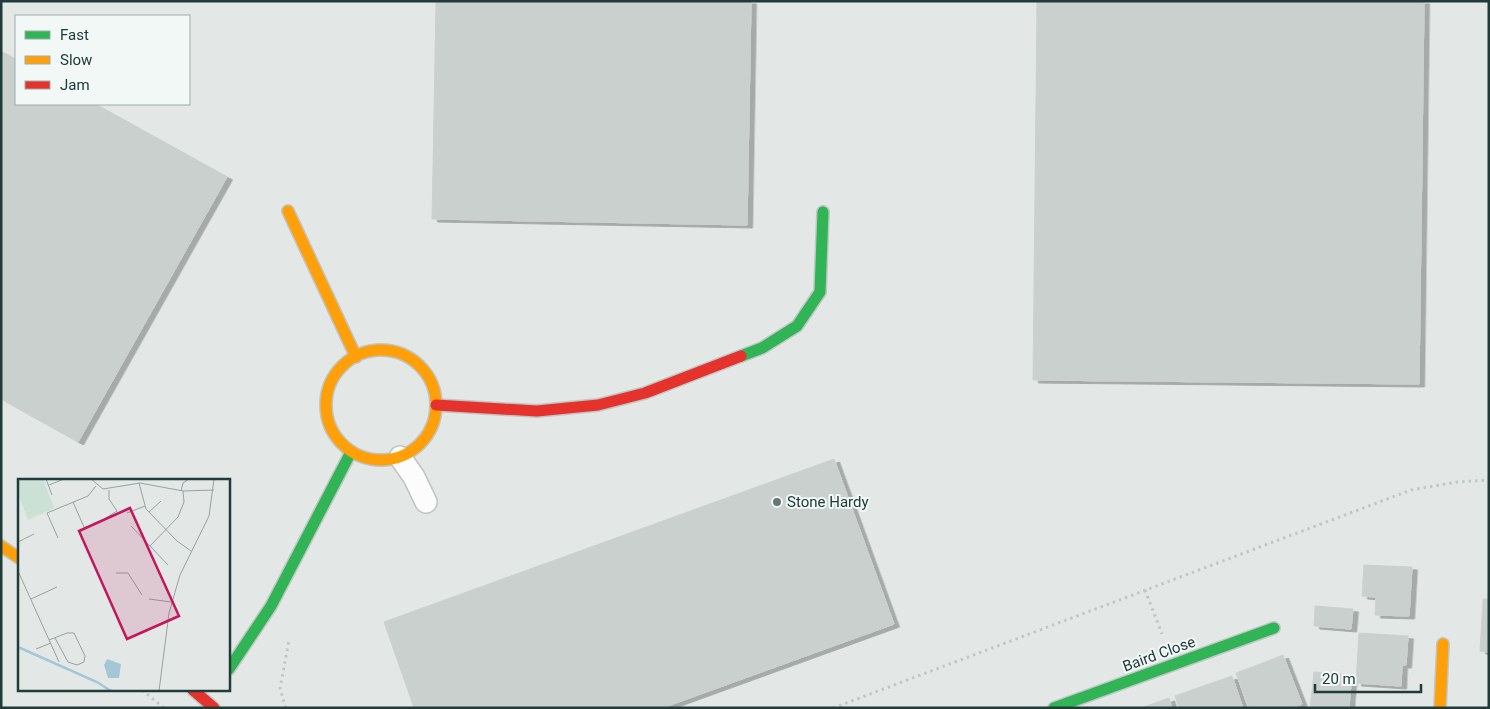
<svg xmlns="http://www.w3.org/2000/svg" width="1490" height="709" viewBox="0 0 1490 709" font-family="Roboto,sans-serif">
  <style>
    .building { fill: #cad0ce; stroke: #ccd1d0; filter: url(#shadow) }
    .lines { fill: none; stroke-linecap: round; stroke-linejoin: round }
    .lane-casing { stroke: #c0c5c4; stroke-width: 24 }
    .fast-casing { stroke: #bfc6c4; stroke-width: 14 }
    .slow-casing { stroke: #bfc6c4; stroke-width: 14 }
    .jam-casing { stroke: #bfc6c4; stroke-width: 14 }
    .path { stroke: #c0c8c7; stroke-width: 3; stroke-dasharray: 2.5 4; stroke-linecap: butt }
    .lane { stroke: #fbfcfb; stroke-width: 21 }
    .fast { stroke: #30b455; stroke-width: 11 }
    .slow { stroke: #ff9f0a; stroke-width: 11 }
    .jam { stroke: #e5322d; stroke-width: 11 }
    .poi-dot { fill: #657876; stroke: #f1f8f5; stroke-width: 2 }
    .labels { text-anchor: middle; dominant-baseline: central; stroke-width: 4; stroke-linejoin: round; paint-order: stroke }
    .poi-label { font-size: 15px; fill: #213b39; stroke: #f1f8f5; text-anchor: start }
    .street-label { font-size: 15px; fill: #213b39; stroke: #f1f8f5 }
    .inset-river { fill: none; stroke: #a3c7d7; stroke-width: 2.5 }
    .inset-road { fill: none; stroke: #95a3a1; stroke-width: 1 }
    .view { fill: #c2185b; fill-opacity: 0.15; stroke: #c2185b; stroke-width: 2.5 }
    .inset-edge { fill: none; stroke: #213b39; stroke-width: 2.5 }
  </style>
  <defs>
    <filter id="shadow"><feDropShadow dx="5.5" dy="3" stdDeviation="0" flood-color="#0004"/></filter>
  </defs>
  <rect width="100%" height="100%" fill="#e3e8e7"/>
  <path class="building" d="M 436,1 L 751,1 L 747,225 L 432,219 Z
    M 1037,1 L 1424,1 L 1419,384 L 1033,380 Z
    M 1,51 L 16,60 L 16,104 L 95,104 L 227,177 L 78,442 L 1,399 Z
    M 834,459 L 894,624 L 662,708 L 414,708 L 384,622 Z
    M 1364,565 L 1412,567 L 1409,616 L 1375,615 L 1376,597 L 1362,596 Z
    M 1483,599 L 1489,599 L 1489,652 L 1480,651 Z
    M 1315,606 L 1353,609 L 1351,629 L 1314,626 Z
    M 1359,633 L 1408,636 L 1406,665 L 1402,665 L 1401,686 L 1356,683 Z
    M 1283,655 L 1302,704 L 1292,708 L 1276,708 L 1260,664 Z
    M 1260,664 L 1276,708 L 1249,708 L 1236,673 Z
    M 1314,672 L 1352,675 L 1350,694 L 1312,691 Z
    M 1232,676 L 1243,708 L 1211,708 L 1203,686 Z
    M 1203,686 L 1211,708 L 1179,708 L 1175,696 Z
    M 1312,691 L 1350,694 L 1349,708 L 1310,708 Z
    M 1169,698 L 1172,708 L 1141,708 Z"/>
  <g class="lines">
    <defs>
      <path id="lane" d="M 400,457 L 414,477 L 426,502"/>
      <path id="fast" d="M 741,356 L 762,348 L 797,326 L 820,292 L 823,212
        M 229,669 L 271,606 L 351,452
        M 1054,708 L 1274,628"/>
      <path id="slow" d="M 288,211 L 356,357
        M326 405a55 55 0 1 1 110 0a55 55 0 1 1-110 0Z
        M 1,546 L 19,558
        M 1440,708 L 1443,644"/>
      <path id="jam" d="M 436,405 L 537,411 L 598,405 L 645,393 L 741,356
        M 193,690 L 214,708"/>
    </defs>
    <use href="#lane" class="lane-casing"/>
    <use href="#fast" class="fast-casing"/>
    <use href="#slow" class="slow-casing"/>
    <use href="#jam" class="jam-casing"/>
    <path class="path" d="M 1145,590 L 1162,634
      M 142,690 L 164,708
      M 286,708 L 280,689 L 289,640
      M 833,708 L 1411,490 L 1457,482 L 1489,480"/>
    <use href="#lane" class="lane"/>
    <use href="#fast" class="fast"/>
    <use href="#slow" class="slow"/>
    <use href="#jam" class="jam"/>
  </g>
  <circle class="poi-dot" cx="777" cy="502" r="5"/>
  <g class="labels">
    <g class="poi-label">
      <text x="787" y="502">Stone Hardy</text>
    </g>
    <g class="street-label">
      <text transform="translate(1159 654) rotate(-20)">Baird Close</text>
    </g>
  </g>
  <g transform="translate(18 479)">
    <rect width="212" height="212" fill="#e3e8e7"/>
    <path d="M 0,0 L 25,0 L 36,29 L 10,41 L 0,15 Z" fill="#cce1d6"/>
    <path d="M 89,180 L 103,185 L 101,199 L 90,199 L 86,186 Z" fill="#a3c7d7"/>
    <path class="inset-river" d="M 0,168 L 79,203 L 93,212"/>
    <path class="inset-road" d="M 28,0 L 34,16M 73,0 L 85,10 L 122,4 L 165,12 L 196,11M 121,4 L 128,30 L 159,62 L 173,72M 31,6 L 46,0M 163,12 L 165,4 L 171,0M 55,23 L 66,48M 131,33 L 143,22M 109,34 L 127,27M 88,39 L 99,32 L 91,20 L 91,11M 113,47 L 150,86M 40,59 L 29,34 L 70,17 L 78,7M 0,63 L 16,55M 132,67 L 160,38 L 166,23 L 165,12M 0,92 L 41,183M 98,94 L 110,94 L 124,116M 13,120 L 39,108M 131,120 L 153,123M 31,161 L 49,154 L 56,154 L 67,177 L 66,183 L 59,186 L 50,183 L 37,159M 18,170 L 33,164M 141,212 L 151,134 L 162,96 L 191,37 L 196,0"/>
    <path class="view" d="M 112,29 L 161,137 L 109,160 L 61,52 Z"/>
    <rect width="212" height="212" class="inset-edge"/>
  </g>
  <rect width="1490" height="709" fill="none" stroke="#213b39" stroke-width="5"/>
  <rect x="15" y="15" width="175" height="90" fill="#f1f8f5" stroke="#9eacaa"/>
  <rect x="25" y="31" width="25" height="8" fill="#30b455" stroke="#9eacaa"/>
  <text x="60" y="40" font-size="15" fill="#213b39">Fast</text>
  <rect x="25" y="56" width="25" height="8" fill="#ff9f0a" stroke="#9eacaa"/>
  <text x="60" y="65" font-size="15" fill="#213b39">Slow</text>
  <rect x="25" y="81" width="25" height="8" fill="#e5322d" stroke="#9eacaa"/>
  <text x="60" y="90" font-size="15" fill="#213b39">Jam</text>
  <path d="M1315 684v8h106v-8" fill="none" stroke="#213b39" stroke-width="2.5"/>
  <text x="1322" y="684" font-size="15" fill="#213b39" stroke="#f1f8f5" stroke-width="4" paint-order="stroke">20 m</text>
</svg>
